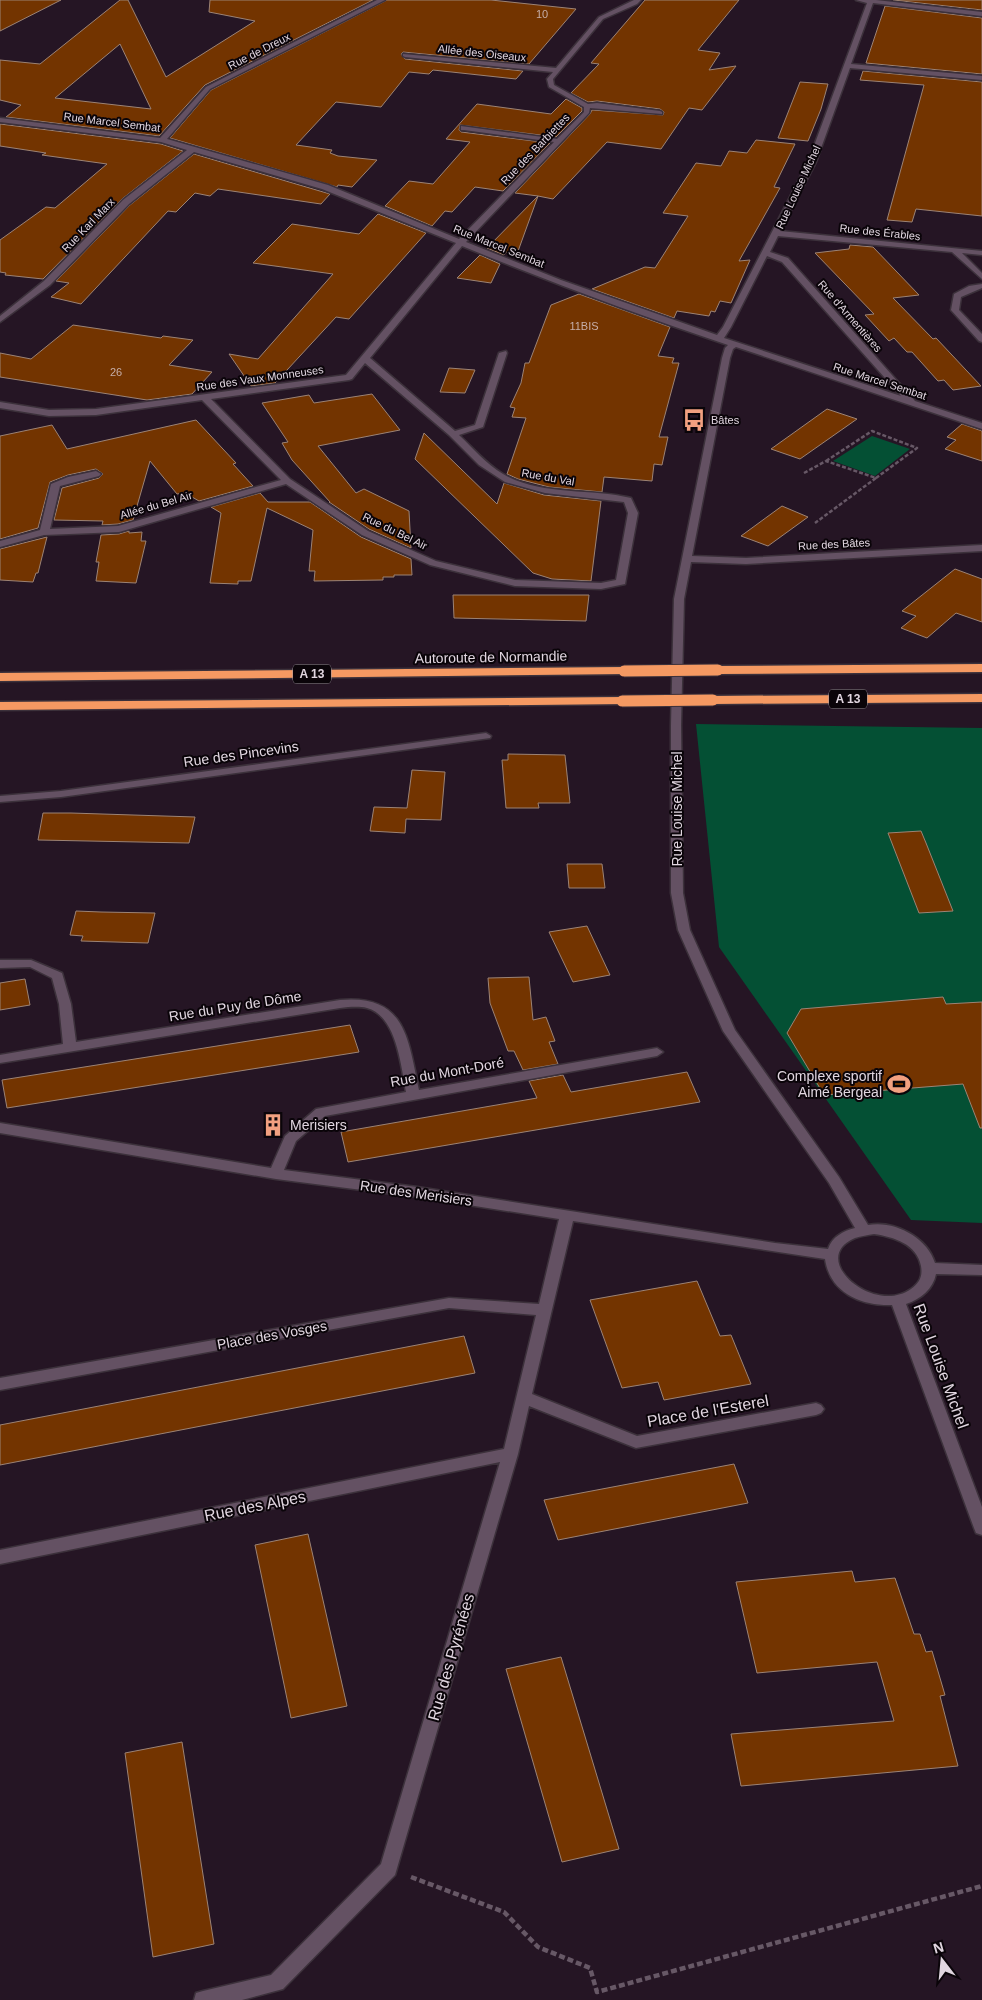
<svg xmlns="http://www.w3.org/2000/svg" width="982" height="2000" viewBox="0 0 982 2000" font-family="Arial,sans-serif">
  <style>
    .green { fill: #045034 }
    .building { fill: #733400; stroke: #9c8375; fill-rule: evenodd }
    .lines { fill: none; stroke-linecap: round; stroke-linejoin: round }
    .minor-casing { stroke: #3c313b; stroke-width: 3 }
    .highway-casing { stroke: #3c313b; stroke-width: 3 }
    .path-far1 { stroke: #675866; stroke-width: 2.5; stroke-dasharray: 4 2; stroke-linecap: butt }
    .path { stroke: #675866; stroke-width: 4.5; stroke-dasharray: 6 3; stroke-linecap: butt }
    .minor { fill: #645163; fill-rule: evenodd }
    .highway { fill: #f59962; fill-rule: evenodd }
    .highway-bridge-casing { stroke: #3c313b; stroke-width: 13; stroke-linecap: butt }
    .highway-bridge { stroke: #f59962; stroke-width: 11 }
    .labels { text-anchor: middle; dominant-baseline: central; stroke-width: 4; stroke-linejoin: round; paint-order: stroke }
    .number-label { font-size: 11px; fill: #c6aea8 }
    .far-street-label { font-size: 11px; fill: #e1d6e0; stroke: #0a0409 }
    .far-poi-label { font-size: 11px; fill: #e1d6e0; stroke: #0a0409; text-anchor: start }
    .shield { fill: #0a0409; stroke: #a097a0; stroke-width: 1 }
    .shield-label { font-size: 12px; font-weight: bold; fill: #e1d6e0 }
    .street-label { font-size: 14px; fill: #e1d6e0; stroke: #0a0409 }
    .poi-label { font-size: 14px; fill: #e1d6e0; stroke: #0a0409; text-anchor: end }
    .near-street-label { font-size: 16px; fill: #e1d6e0; stroke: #0a0409 }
  </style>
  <rect width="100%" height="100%" fill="#251524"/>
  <path class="green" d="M 872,436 L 910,449 L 875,476 L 833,461 Z
    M 696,724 L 982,728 L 982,1223 L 911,1220 L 719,947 Z"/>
  <path class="building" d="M 0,0 L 61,0 L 0,31 Z
    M 120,0 L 128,0 L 166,77 L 255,21 L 209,12 L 210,0 L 373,0 L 205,85 L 159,136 L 6,117 L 21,105 L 0,100 L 0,60 L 40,64 ZM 120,44 L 151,109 L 55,98 Z
    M 387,0 L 491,0 L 576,9 L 529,64 L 403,52 L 401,54 L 405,59 L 523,71 L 516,79 L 433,70 L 429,74 L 409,72 L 381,107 L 336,102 L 296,145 L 332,150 L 330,153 L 338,156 L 377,160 L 352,187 L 338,185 L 337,187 L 170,138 L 211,90 Z
    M 645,0 L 739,0 L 698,50 L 720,53 L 709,70 L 736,66 L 702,110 L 689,108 L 661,149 L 607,142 L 553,199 L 538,196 L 517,254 L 506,252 L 504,255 L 487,248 L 538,196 L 515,193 L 590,114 L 592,110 L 663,115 L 664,112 L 660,109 L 597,101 L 588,102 L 571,93 L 599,64 L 591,63 Z
    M 893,0 L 982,0 L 982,10 Z
    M 885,6 L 982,18 L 982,74 L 866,63 Z
    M 863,71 L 982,82 L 982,216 L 916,209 L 912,222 L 887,220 L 924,85 L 860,80 Z
    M 800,82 L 828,84 L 821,109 L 808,141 L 778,138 Z
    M 566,99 L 582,108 L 582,111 L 556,137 L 460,125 L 459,130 L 461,132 L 550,143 L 503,191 L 475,187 L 452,212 L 445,211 L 432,226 L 385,206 L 409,181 L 433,184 L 470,142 L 446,139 L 477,104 L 551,114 Z
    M 0,124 L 161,144 L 183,151 L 122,199 L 43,279 L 5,275 L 6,273 L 0,272 L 0,240 L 46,207 L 55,208 L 107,164 L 42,155 L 46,153 L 0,146 Z
    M 756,140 L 795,144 L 774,187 L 780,188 L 739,261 L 750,260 L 731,303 L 720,301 L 715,312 L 711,311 L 709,316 L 677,311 L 674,318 L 592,289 L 645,267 L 655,268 L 688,216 L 663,213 L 696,163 L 721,166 L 729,151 L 747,153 Z
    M 194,154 L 330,194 L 321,204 L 218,189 L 210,196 L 195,193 L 176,212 L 168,211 L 81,304 L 51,297 L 69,283 L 56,281 L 130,205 Z
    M 378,214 L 426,233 L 349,319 L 336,317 L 275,383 L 251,386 L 229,354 L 258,359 L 333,274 L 253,263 L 292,224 L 359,234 Z
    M 850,245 L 873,247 L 919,295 L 893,298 L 933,339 L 936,338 L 981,386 L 953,390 L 944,380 L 938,381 L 912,352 L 907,352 L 894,338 L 889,341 L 865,315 L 874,314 L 815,253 L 849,249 Z
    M 480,255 L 500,264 L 491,283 L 457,278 Z
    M 579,294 L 670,327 L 658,356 L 674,358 L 672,363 L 679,363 L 659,437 L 668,437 L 662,465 L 654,464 L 652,481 L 604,477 L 602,492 L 549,487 L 518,479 L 507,474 L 526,418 L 512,417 L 515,408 L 510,407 L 521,383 L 525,363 L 529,363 L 551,305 Z
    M 73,325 L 161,338 L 163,336 L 193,340 L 169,365 L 212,372 L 192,394 L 147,400 L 0,377 L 0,353 L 31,359 Z
    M 449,368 L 475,370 L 465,393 L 440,392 Z
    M 372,394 L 400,430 L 318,446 L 356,493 L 364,489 L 409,511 L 411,548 L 369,529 L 329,502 L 330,502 L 292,460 L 282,443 L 288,442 L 262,403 L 309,395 L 314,403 Z
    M 827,409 L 857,419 L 800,459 L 771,449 Z
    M 196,420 L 236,463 L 233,464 L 253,486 L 199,501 L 185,493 L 177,494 L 150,461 L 133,520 L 118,524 L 102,525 L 103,521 L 54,520 L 62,488 L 99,478 L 103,474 L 96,469 L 68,475 L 50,482 L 38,528 L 0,539 L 0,436 L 52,425 L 67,449 Z
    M 962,424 L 982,431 L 982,461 L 945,449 L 956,440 L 947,437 Z
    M 424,433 L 497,504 L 504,483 L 544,495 L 601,501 L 591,581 L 552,579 L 533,573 L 415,459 Z
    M 260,493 L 268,502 L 310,502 L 361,537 L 411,559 L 412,575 L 394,575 L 394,577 L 383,577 L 383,580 L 314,581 L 315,571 L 309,571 L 313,530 L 267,508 L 251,581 L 238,581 L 238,584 L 210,583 L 221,513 L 211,507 Z
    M 782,506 L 808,517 L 768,546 L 741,536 Z
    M 129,531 L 129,533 L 142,532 L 141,541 L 146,541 L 136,583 L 96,581 L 99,562 L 96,562 L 101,535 L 119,534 Z
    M 47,537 L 38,573 L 36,573 L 33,582 L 0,580 L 0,549 Z
    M 955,569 L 982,579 L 982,622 L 956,613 L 927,638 L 901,628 L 916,616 L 902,611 Z
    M 453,595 L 589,595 L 586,621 L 454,618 Z
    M 508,754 L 565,755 L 570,803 L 538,803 L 539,808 L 506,808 L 502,760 L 508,760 Z
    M 412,770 L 445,772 L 441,820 L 406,819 L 405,833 L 370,831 L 374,807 L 407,808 Z
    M 43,813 L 71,813 L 195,817 L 189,843 L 38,840 Z
    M 921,831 L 926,843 L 953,911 L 919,913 L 888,833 Z
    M 567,864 L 602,864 L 605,888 L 569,888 Z
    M 76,911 L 101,912 L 155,913 L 148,943 L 81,941 L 83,936 L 70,935 Z
    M 587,926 L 610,975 L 573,982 L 549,932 Z
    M 529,977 L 533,1020 L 546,1017 L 555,1041 L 549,1042 L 558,1064 L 523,1070 L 514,1051 L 508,1051 L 490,1003 L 488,978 Z
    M 25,979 L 30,1005 L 0,1010 L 0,983 Z
    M 943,997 L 946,1004 L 982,1002 L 982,1128 L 980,1128 L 963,1084 L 824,1095 L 787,1033 L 801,1009 Z
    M 350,1025 L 359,1052 L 7,1108 L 2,1080 Z
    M 687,1072 L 700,1102 L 348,1162 L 341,1132 L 537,1098 L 529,1081 L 563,1075 L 571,1092 Z
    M 697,1281 L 720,1336 L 731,1335 L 751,1384 L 664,1400 L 658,1382 L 622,1388 L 590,1300 Z
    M 464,1336 L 475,1373 L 0,1465 L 0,1425 Z
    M 734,1464 L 748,1503 L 558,1540 L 544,1500 Z
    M 308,1534 L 347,1706 L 291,1718 L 255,1545 Z
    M 852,1571 L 855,1582 L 895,1578 L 914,1634 L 920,1634 L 926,1652 L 932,1651 L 945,1695 L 940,1696 L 958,1766 L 741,1786 L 731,1734 L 894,1721 L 877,1662 L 757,1673 L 736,1582 Z
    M 561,1657 L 619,1849 L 562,1862 L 506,1669 Z
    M 182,1742 L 214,1944 L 153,1957 L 125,1753 Z"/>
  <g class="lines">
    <defs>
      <path id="minor" d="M 377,0 L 385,0 L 210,89 L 167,139 L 328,185 L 459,239 L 554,142 L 464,130 L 461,130 L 461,126 L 557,139 L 584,112 L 584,107 L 549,87 L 547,79 L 553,72 L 405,57 L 403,56 L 403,54 L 556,68 L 599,17 L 634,0 L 641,0 L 637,4 L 603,19 L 553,79 L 554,85 L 588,104 L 597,103 L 660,111 L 662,112 L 662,114 L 590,108 L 589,113 L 466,242 L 561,280 L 717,335 L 723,327 L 808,162 L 867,3 L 856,0 L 876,0 L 982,12 L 982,16 L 873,3 L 851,64 L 982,76 L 982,80 L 850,68 L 816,162 L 780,231 L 982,251 L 982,255 L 962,253 L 982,273 L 982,279 L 952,252 L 778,236 L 770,252 L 788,258 L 915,401 L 982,423 L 982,429 L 736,347 L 733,349 L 730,358 L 692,556 L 746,558 L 982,545 L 982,551 L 746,564 L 691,562 L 684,599 L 681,725 L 683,893 L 690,930 L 735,1030 L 839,1177 L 868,1225 C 894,1220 927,1237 935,1263 L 982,1265 L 982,1275 L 936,1274 C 933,1289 921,1299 906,1304 L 982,1507 L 982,1535 L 976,1533 L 974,1528 L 892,1305 C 861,1306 830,1293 825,1259 L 573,1221 L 532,1394 L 637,1436 L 816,1403 L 821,1405 L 824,1409 L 821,1413 L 816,1415 L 636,1448 L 529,1406 L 518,1454 L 395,1875 L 283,1989 L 242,2000 L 194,2000 L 196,1993 L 203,1991 L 271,1975 L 381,1864 L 500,1462 L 0,1564 L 0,1550 L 504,1449 L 536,1315 L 449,1308 L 0,1390 L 0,1378 L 449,1298 L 539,1304 L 559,1219 L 417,1197 L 276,1179 L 0,1133 L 0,1123 L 271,1168 L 285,1136 L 316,1109 L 406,1092 C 401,1067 397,1016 367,1008 C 359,1006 349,1007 340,1008 L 0,1063 L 0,1055 L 63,1044 L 59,1004 L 52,978 L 30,967 L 0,968 L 0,960 L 31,960 L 62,973 L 71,1004 L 76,1042 L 340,1000 C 406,994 408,1039 419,1090 L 657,1048 L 663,1052 L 657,1056 L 325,1116 L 296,1141 L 284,1170 L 417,1187 L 775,1243 L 828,1249 C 832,1237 843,1231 855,1228 L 829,1183 L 723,1031 L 678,930 L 671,893 L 671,725 L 674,599 L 722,358 L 725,348 L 728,345 C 638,315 550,282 462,246 L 370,358 L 455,431 L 475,425 L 499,353 L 506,351 L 507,353 L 483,427 L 459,435 C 473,448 486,464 503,474 C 540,496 590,488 631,498 L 638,513 L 625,584 L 601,589 L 515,586 L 430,565 L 362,535 L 286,484 L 119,532 L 44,535 L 0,547 L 0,541 L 40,530 L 51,484 L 68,477 L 96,471 L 101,474 L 99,476 L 60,486 L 50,529 L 118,526 L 281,480 L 202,400 L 96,415 L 49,416 L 0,408 L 0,402 L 49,410 L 96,409 L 346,375 L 456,243 L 322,189 L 194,152 L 129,204 L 50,285 L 0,322 L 0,316 L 44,281 L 123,200 L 187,150 L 161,142 L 0,122 L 0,118 L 160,138 L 206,87 ZM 767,256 L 782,262 L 901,396 L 724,338 L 731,327 ZM 365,363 L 449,435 L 479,465 L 505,482 L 545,493 L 624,502 L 628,513 L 616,580 L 601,583 L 515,580 L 436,561 L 368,531 L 290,479 L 211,399 L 349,380 L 352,379 ZM 874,1234 C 894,1237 917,1244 921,1266 C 923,1277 919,1283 911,1289 C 873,1316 807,1258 855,1238 C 861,1236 868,1235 874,1234 Z
        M 982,284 L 982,288 L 961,297 L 959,310 L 982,334 L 982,342 L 979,341 L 951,310 L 954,294 L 969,286 Z
        M 486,733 L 491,736 L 490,738 L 61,797 L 0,802 L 0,796 L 61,791 Z"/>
      <path id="highway" d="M 982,664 L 982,672 L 718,674 L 712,670 L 718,666 Z
        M 624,667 L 630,671 L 628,674 L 0,681 L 0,673 Z
        M 982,694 L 982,702 L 713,704 L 707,700 L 713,696 Z
        M 622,697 L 628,701 L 627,704 L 0,710 L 0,702 Z"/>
    </defs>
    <use href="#minor" class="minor-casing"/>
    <use href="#highway" class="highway-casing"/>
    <path class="path-far1" d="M 826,461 L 872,431 L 917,448 L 876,478
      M 804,473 L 826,461 L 876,478 L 815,523"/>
    <path class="path" d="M 411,1877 L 504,1912 L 538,1947 L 590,1968 L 597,1992 L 982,1886"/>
    <use href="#minor" class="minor"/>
    <use href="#highway" class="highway"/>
    <defs>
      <path id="highway-bridge" d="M 624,671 L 718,670
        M 622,701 L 713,700"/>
    </defs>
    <use href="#highway-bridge" class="highway-bridge-casing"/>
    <use href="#highway-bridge" class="highway-bridge"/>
  </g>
  <defs>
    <symbol id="bus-bare" viewBox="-9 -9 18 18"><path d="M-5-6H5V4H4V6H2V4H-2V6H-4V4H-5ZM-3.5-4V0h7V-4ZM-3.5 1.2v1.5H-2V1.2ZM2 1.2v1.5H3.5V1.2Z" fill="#f2a080" stroke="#0a0409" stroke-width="2.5" paint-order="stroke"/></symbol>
    <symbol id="stadium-bare" viewBox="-9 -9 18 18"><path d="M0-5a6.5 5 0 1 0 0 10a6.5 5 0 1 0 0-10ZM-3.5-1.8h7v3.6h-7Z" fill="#f2a080" stroke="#0a0409" stroke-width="2.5" paint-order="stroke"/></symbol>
    <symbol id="building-bare" viewBox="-9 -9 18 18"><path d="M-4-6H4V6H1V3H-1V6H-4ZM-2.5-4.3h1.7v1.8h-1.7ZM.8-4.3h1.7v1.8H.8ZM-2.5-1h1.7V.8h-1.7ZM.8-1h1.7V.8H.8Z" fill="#f2a080" stroke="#0a0409" stroke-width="2.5" paint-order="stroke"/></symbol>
  </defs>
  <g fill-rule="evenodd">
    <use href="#bus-bare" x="678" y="404" width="32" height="32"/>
    <use href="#stadium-bare" x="883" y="1068" width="32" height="32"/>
    <use href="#building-bare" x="257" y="1109" width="32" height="32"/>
  </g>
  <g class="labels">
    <g class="number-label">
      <text x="542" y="14">10</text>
      <text x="584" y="326">11BIS</text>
      <text x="116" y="372">26</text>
    </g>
    <g class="far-street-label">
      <text transform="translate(259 51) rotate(-27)">Rue de Dreux</text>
      <text transform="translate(482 53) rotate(6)">Allée des Oiseaux</text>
      <text transform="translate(112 122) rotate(7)">Rue Marcel Sembat</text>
      <text transform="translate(535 149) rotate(-46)">Rue des Barbiettes</text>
      <text transform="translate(798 187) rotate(-65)">Rue Louise Michel</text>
      <text transform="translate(88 225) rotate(-46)">Rue Karl Marx</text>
      <text transform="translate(880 232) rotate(6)">Rue des Érables</text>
      <text transform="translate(499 246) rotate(22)">Rue Marcel Sembat</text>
      <text transform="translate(850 316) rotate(49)">Rue d'Armentières</text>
      <text transform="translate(260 378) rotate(-8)">Rue des Vaux Monneuses</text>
      <text transform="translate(880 381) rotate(18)">Rue Marcel Sembat</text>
      <text transform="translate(548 477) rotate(10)">Rue du Val</text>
      <text transform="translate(156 505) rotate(-16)">Allée du Bel Air</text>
      <text transform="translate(395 531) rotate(26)">Rue du Bel Air</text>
      <text transform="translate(834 544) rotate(-3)">Rue des Bâtes</text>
    </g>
    <g class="far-poi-label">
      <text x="711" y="420">Bâtes</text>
    </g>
    <g class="shield">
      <rect x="293" y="664.5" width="38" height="19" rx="4"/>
      <rect x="829" y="689.5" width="38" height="19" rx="4"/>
    </g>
    <g class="shield-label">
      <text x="312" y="674">A 13</text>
      <text x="848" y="699">A 13</text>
    </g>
    <g class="street-label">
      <text transform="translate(491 657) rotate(-1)">Autoroute de Normandie</text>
      <text transform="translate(241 754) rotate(-8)">Rue des Pincevins</text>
      <text transform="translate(677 809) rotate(-90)">Rue Louise Michel</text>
      <text transform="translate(235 1006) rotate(-9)">Rue du Puy de Dôme</text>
      <text transform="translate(447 1072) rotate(-10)">Rue du Mont-Doré</text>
      <text transform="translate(416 1193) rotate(8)">Rue des Merisiers</text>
      <text transform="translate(272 1335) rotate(-10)">Place des Vosges</text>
    </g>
    <g class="poi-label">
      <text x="882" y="1076">Complexe sportif<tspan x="882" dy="16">Aimé Bergeal</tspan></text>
      <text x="290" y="1125" text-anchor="start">Merisiers</text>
    </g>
    <g class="near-street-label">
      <text transform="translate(941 1366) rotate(70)">Rue Louise Michel</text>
      <text transform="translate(708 1411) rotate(-10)">Place de l'Esterel</text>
      <text transform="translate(255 1506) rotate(-11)">Rue des Alpes</text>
      <text transform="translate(451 1657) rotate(-74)">Rue des Pyrénées</text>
    </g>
  </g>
  <g transform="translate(942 1960) rotate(344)" stroke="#0a0409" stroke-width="4" paint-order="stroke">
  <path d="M0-4L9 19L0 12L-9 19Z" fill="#e1d6e0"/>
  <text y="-8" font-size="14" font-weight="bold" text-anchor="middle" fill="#e1d6e0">N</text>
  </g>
</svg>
